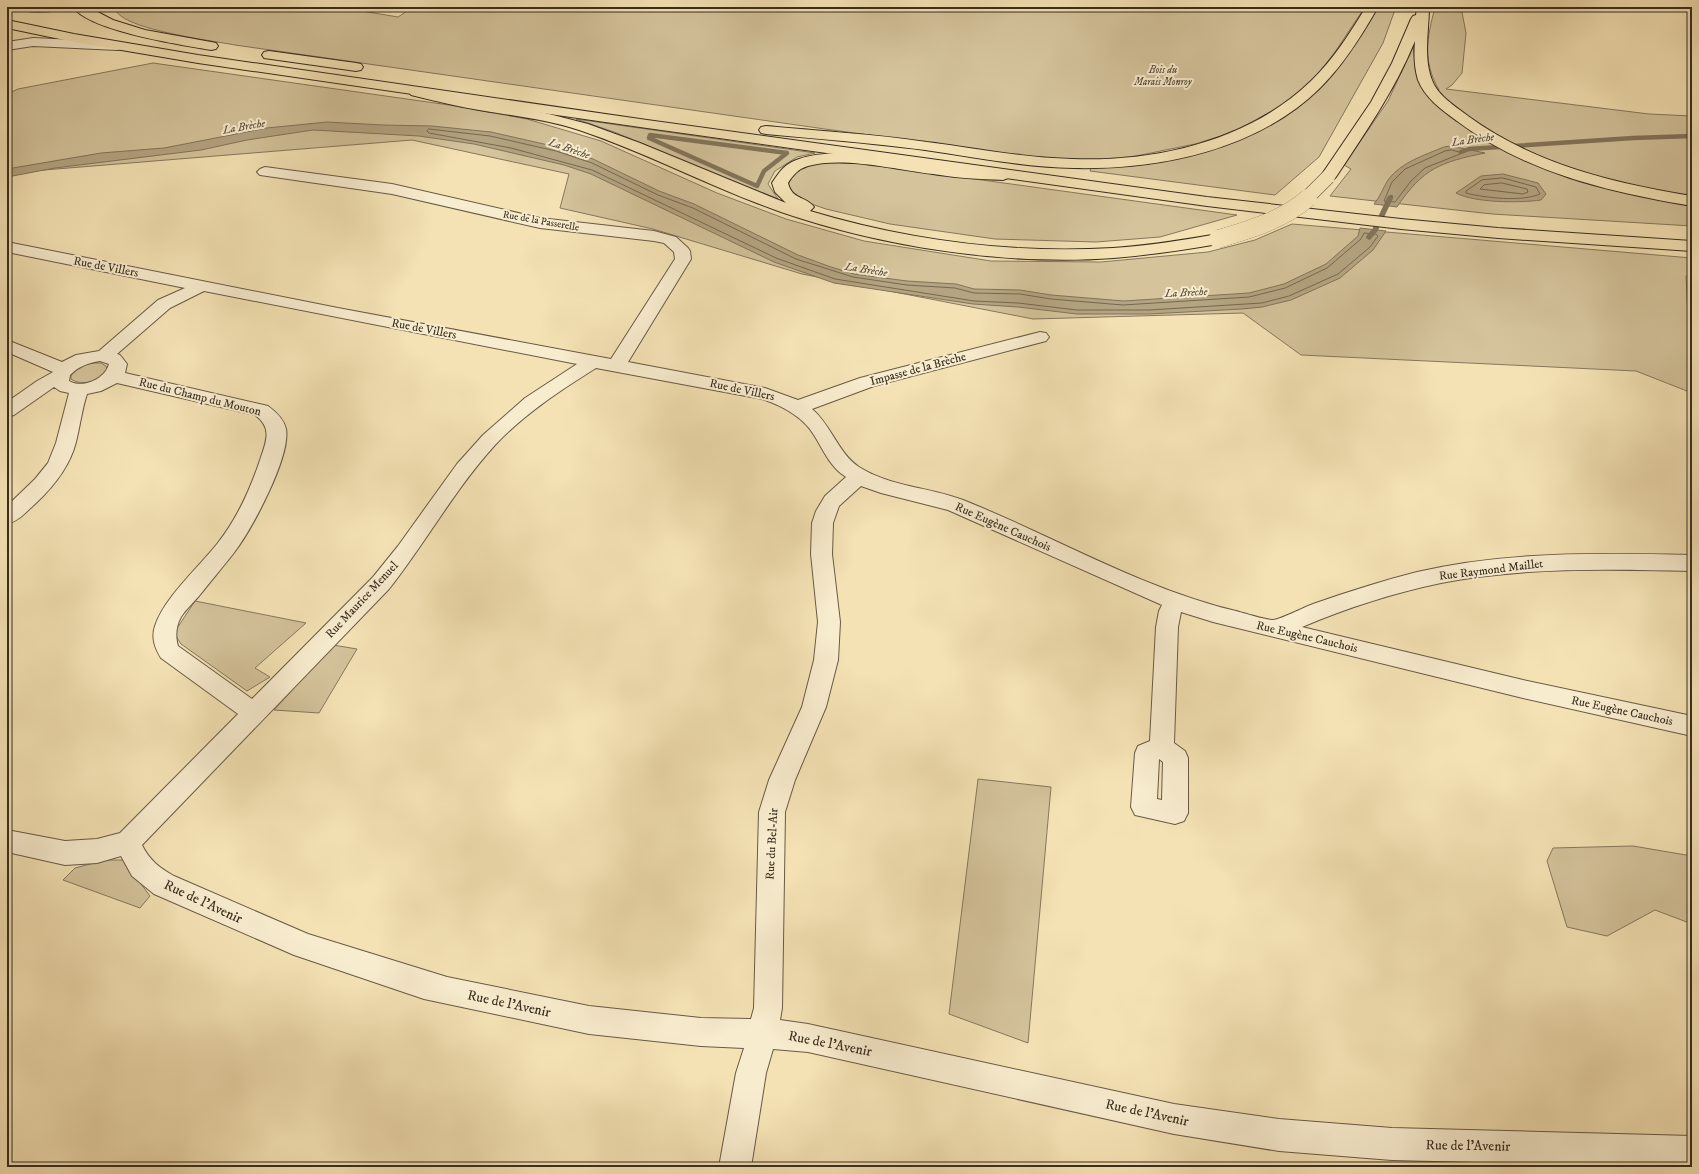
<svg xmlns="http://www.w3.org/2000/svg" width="1699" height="1174" viewBox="0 0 1699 1174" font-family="'IM FELL DW Pica',serif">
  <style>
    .green { fill: #d4c39b; stroke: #86785d }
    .water { fill: #b4a481; stroke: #82745a }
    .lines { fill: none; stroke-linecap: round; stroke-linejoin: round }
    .shore { stroke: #766850; stroke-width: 1 }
    .stream-far1 { stroke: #82745a; stroke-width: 4.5 }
    .stream { stroke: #82745a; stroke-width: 5.5 }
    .minor-casing { stroke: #675a44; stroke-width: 2 }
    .primary-casing { stroke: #382d1f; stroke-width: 2 }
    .trunk-casing { stroke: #382d1f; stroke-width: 2 }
    .minor { fill: #f8ecce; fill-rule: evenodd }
    .primary { fill: #f4e2b4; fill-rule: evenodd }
    .trunk { fill: #f4e2b4; fill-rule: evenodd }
    .primary-bridge-far1-casing { stroke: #382d1f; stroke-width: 15; stroke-linecap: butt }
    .primary-bridge-casing { stroke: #382d1f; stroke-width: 18; stroke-linecap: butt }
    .primary-bridge-far1 { stroke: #f4e2b4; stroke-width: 14 }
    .primary-bridge { stroke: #f4e2b4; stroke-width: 18 }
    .labels { text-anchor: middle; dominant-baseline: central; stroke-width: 4; stroke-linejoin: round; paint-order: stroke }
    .far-park-label { font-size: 10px; font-style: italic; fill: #574b38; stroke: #f8ecce }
    .far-street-label { font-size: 10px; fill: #382d1f; stroke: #f8ecce }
    .far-water-label { font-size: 11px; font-style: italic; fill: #5d513c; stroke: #f8ecce }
    .street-label { font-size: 12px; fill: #382d1f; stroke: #f8ecce }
    .near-street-label { font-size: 14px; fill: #382d1f; stroke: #f8ecce }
  </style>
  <rect width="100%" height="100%" fill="#f4e2b4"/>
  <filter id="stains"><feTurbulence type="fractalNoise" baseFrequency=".005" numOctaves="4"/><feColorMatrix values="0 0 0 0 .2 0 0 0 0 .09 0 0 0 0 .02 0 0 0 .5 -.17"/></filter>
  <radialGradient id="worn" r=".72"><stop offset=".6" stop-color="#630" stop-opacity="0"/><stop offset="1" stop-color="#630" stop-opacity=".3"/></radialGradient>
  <path class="green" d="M 115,7 L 230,7 L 259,11 L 267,7 L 345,7 L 344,8 L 398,17 L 413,7 L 1365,7 L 1335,52 L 1310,84 L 1287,103 L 1261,117 L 1234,132 L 1195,144 L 1136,156 L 1095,160 L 1055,160 L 825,129 L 235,45 C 215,41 115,29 115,7 Z
    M 1378,7 L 1396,7 L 1383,43 L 1319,157 L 1275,195 L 1090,171 L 1091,168 L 1152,162 L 1294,110 L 1319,90 L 1369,22 Z
    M 1435,7 L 1461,7 L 1466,33 L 1462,73 L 1452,85 L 1446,89 L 1649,114 L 1692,116 L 1692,226 L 1492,214 L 1330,196 L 1351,169 L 1344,165 L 1388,101 L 1413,47 L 1417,75 L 1429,92 L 1439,90 C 1422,60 1427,39 1435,7 Z
    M 153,63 L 456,106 L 527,119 L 601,141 L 717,193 L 786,219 L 864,241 L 991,261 L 1101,262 L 1208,252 L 1255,240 L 1292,224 L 1692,258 L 1692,276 L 1686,276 L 1692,393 L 1636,371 L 1301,355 L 1243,313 L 1033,319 L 802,274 L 653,229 L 560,208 L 569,174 L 412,140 L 7,173 L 7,94 L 18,89 Z
    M 576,119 L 815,153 L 797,157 L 775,171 L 768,184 L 778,199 L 614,132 Z
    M 831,162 L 858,163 L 1237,215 L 1160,237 L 1096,242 L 995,239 L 890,224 L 826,209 L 797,199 L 788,185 L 792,175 L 808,164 Z
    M 94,363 L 101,363 L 106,366 L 107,369 C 102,381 82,387 71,379 L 71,376 C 74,367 85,364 94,363 Z
    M 195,601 L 306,623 L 255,668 L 270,677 L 247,691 L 181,644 L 174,633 Z
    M 333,645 L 357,649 L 319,713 L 274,710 Z
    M 978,779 L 1051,787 L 1028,1043 L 949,1014 Z
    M 1633,846 L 1692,856 L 1692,924 L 1655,910 L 1607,936 L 1567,927 L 1547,861 L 1553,848 Z
    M 105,860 L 123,860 L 150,896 L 140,908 L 63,880 L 75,868 Z"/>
  <path class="water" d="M 327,122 L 383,125 L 432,126 L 491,132 L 557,147 L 593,159 L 659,191 L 694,204 L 798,255 L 831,267 L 854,274 L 907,281 L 956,284 L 974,289 L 1020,290 L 1051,295 L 1124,301 L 1249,293 L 1284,284 L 1326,264 L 1358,236 L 1360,228 L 1386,231 L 1373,250 L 1340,278 L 1291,300 L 1262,307 L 1242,309 L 1149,314 L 1077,314 L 1018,307 L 973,304 L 834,283 L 774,262 L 591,174 L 564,165 L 474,144 L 419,136 L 313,130 L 247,140 L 201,150 L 55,168 L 7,177 L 7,169 L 101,153 L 164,148 L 267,128 Z
    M 1451,146 L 1485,153 C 1441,162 1423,168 1397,207 L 1374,204 C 1380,197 1383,188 1388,180 C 1401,162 1425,155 1444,147 Z
    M 1503,174 L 1538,183 L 1546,194 L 1541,200 C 1519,203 1475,203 1456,193 L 1481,176 Z"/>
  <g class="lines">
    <path class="shore" d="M 429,129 L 490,136 L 556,151 L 592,163 L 658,195 L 693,208 L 796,259 L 853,277 L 907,285 L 955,288 L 974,293 L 1020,294 L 1051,299 L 1123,305 L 1249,297 L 1285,288 L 1327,268 L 1361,239 L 1364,233 L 1376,234 L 1378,236 L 1370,247 L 1338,274 L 1289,296 L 1262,303 L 1149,310 L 1077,310 L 1018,303 L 974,301 L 835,279 L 776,258 L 592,170 L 511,148 L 429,133 L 427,131 Z
      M 1452,150 L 1459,152 L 1460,154 L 1425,168 L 1411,181 L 1395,202 L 1384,201 L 1392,182 L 1405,169 L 1445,151 Z
      M 1503,178 L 1536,187 L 1540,194 C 1522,202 1485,198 1466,193 L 1466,191 L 1482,180 Z
      M 1502,183 L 1527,189 L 1528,192 L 1523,194 L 1480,189 L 1484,185 Z"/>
    <path class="stream-far1" d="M 650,135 L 787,153 L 764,171 L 757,186 L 649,138 Z
      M 1461,152 L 1469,149 L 1633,138 L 1692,136
      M 1390,199 L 1391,197"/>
    <path class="stream" d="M 1369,237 L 1375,230 L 1390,198"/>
    <defs>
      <path id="minor" d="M 33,38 L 117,42 L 122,43 L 124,46 L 122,49 L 117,50 L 33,46 L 7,50 L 7,42 Z
        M 265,167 L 392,184 L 540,218 L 654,231 L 676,237 L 688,248 L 690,251 L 691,259 L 628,362 L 765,388 L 798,400 L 860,378 L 1040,332 L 1046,333 L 1049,337 L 1046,341 L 874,386 L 812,409 C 832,426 838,453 859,467 C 891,487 929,487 963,500 C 1054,536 1140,588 1236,611 C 1244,613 1265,620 1273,620 C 1279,620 1305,607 1313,604 C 1347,592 1382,581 1417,572 C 1507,551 1600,553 1692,555 L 1692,571 C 1608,569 1523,567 1441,583 C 1393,593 1347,608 1302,627 L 1523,680 L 1692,716 L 1692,736 L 1523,698 L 1213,622 L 1181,612 L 1178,627 L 1174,743 L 1185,751 L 1188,758 L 1188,813 L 1184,821 L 1175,824 L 1135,815 L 1131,807 L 1135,753 L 1138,746 L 1150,741 L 1156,627 L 1159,611 L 1162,605 L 948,510 L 881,493 L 861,486 L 839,506 L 833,523 L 832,554 L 840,622 L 838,660 L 826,707 L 795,780 L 785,812 L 782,1008 L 780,1020 L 808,1024 L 1174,1104 L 1279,1119 L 1392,1128 L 1692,1136 L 1692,1167 L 1392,1160 L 1279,1151 L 1174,1134 L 808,1052 L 773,1049 L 766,1073 L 751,1167 L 719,1167 L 736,1073 L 744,1048 L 701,1046 L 589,1034 L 424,999 L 294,955 L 154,894 L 132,876 L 121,856 L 97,863 L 65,865 L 7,852 L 7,830 L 65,841 L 97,839 L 120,833 L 238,714 L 161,658 C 155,648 151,638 155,626 C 164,598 198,568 217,544 C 237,519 250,490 260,460 C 266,442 273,428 255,415 L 117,383 L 101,391 L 87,394 C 82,409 80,426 76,442 C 70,466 54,486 36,503 C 27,511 19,521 7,524 L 7,506 L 35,479 L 48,463 L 56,443 L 69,393 L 60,391 L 54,387 L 14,415 L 7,417 L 7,402 L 37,381 L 53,372 L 7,352 L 7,340 L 62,362 L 76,355 L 99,351 L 158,300 L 185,288 L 7,252 L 7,242 L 338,308 L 611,359 L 675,259 L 674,252 L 664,243 L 654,241 L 540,228 L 392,194 L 260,175 L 257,172 L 260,169 ZM 204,291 L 577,364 L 525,398 L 483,435 L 457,464 L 398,546 L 373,577 L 252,699 L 178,646 C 175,636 176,626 181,617 C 186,609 193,603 199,596 C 210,582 222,568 233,554 C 251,531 291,457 286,429 C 284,419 276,412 268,406 L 125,373 L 127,364 L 120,355 L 117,354 L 170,308 ZM 100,361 L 109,364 C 105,379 83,389 69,381 L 70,375 C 79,366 88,363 100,361 ZM 596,368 L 762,399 C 783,406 803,417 814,435 C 824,451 830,467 846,477 L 825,496 L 816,511 L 812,523 L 811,554 L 818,622 L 814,660 L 802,707 L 769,780 L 759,812 L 754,1008 L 751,1019 L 701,1018 L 589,1006 L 447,977 L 308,934 L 174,876 C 160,868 149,860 142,845 L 389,589 C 426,542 455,489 495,445 C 524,414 561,390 596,368 ZM 1159,759 L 1163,762 L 1162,800 L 1157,799 Z"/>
      <path id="primary" d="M 1366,7 L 1378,7 C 1362,35 1344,64 1321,87 C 1258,150 1159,170 1073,168 C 1023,167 974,157 925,150 C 872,143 819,139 766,134 L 761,133 L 759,130 L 761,127 L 766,126 C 820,131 874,134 927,142 C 975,148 1023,158 1072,159 C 1156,162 1249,141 1311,81 C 1333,60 1350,33 1366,7 Z
        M 1417,7 L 1429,7 C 1429,30 1423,57 1432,80 C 1438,96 1455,106 1468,116 C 1534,164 1612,183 1692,196 L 1692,206 C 1609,192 1526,173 1457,121 C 1442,110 1425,98 1418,80 C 1414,67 1414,53 1415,41 C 1395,90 1365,133 1336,177 L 1333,180 L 1328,182 L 1323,180 L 1320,177 L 1371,102 L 1392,63 L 1411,19 L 1413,16 L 1416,15 Z
        M 416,88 L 473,100 L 545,113 L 588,124 L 640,143 L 786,203 L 775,192 L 772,183 C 780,171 784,164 799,159 C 836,146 894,160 933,165 C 956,168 979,169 1003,170 L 1008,172 L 1011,175 L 1008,178 L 1003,180 C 980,179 956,178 933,174 C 897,170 843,156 808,166 C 798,169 793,175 788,183 C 792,200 806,196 814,207 L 810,211 C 907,240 1011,254 1113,248 C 1148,246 1183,240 1218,234 L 1224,236 L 1226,239 L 1224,242 L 1218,244 C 1184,250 1149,255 1114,258 C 1006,266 883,247 781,212 C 712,188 648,153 579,130 C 548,120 516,116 485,111 C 460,107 435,101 411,95 L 409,92 L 411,89 Z"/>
      <path id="trunk" d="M 20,7 L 59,7 L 57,10 C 47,12 32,12 22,10 Z
        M 73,7 L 88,7 L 113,20 L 145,30 L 211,42 L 216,43 L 218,46 L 216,49 L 211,50 C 182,45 89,31 73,7 Z
        M 7,20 L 74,34 L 198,55 L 647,120 L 1207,197 L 1401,219 L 1498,228 L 1692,241 L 1692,251 L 1498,238 L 1401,229 L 1207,206 L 647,128 L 198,63 L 74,42 L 7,28 Z
        M 269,51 L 356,63 L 361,64 L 363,67 L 361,70 L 356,71 L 264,58 L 262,55 L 264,52 Z"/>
    </defs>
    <use href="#minor" class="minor-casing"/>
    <use href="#primary" class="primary-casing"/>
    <use href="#trunk" class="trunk-casing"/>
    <use href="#minor" class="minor"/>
    <use href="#primary" class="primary"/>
    <use href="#trunk" class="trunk"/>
    <defs>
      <path id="primary-bridge-far1" d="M 1306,199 L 1328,177"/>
      <path id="primary-bridge" d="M 1218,239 C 1249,230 1283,220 1308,198"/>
    </defs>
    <use href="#primary-bridge-far1" class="primary-bridge-far1-casing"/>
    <use href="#primary-bridge" class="primary-bridge-casing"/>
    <use href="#primary-bridge-far1" class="primary-bridge-far1"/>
    <use href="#primary-bridge" class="primary-bridge"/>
  </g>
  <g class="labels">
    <g class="far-park-label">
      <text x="1163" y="70">Bois du<tspan x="1163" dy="12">Marais Monroy</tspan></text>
    </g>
    <g class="far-street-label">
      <text transform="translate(541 221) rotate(10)">Rue de la Passerelle</text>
    </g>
    <g class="far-water-label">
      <text transform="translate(244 127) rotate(-10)">La Brèche</text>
      <text transform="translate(1473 140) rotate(-8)">La Brèche</text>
      <text transform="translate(569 149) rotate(19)">La Brèche</text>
      <text transform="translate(866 270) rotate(9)">La Brèche</text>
      <text transform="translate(1186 293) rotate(-3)">La Brèche</text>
    </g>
    <g class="street-label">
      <text transform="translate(106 267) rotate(11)">Rue de Villers</text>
      <text transform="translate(424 329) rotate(11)">Rue de Villers</text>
      <text transform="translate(918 369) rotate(-15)">Impasse de la Brèche</text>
      <text transform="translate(742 390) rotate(12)">Rue de Villers</text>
      <text transform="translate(200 397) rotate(14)">Rue du Champ du Mouton</text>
      <text transform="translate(1003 527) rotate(24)">Rue Eugène Cauchois</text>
      <text transform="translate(1491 570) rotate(-7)">Rue Raymond Maillet</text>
      <text transform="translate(362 600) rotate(-47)">Rue Maurice Menuel</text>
      <text transform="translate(1307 637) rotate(13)">Rue Eugène Cauchois</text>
      <text transform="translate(1622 711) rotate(12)">Rue Eugène Cauchois</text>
      <text transform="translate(772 844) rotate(-87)">Rue du Bel-Air</text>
    </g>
    <g class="near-street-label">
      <text transform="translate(203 902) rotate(25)">Rue de l'Avenir</text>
      <text transform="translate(509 1004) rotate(12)">Rue de l'Avenir</text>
      <text transform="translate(830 1044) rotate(11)">Rue de l'Avenir</text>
      <text transform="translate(1147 1113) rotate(12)">Rue de l'Avenir</text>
      <text transform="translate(1468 1146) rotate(1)">Rue de l'Avenir</text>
    </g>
  </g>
  <rect width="1699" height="1174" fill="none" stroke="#f4e2b4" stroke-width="24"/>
  <rect x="8" y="8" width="1683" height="1158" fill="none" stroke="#382d1f" stroke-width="2"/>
  <rect x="12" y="12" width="1675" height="1150" fill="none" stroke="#382d1f"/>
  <rect width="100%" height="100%" filter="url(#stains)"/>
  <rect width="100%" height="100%" fill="url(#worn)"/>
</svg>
